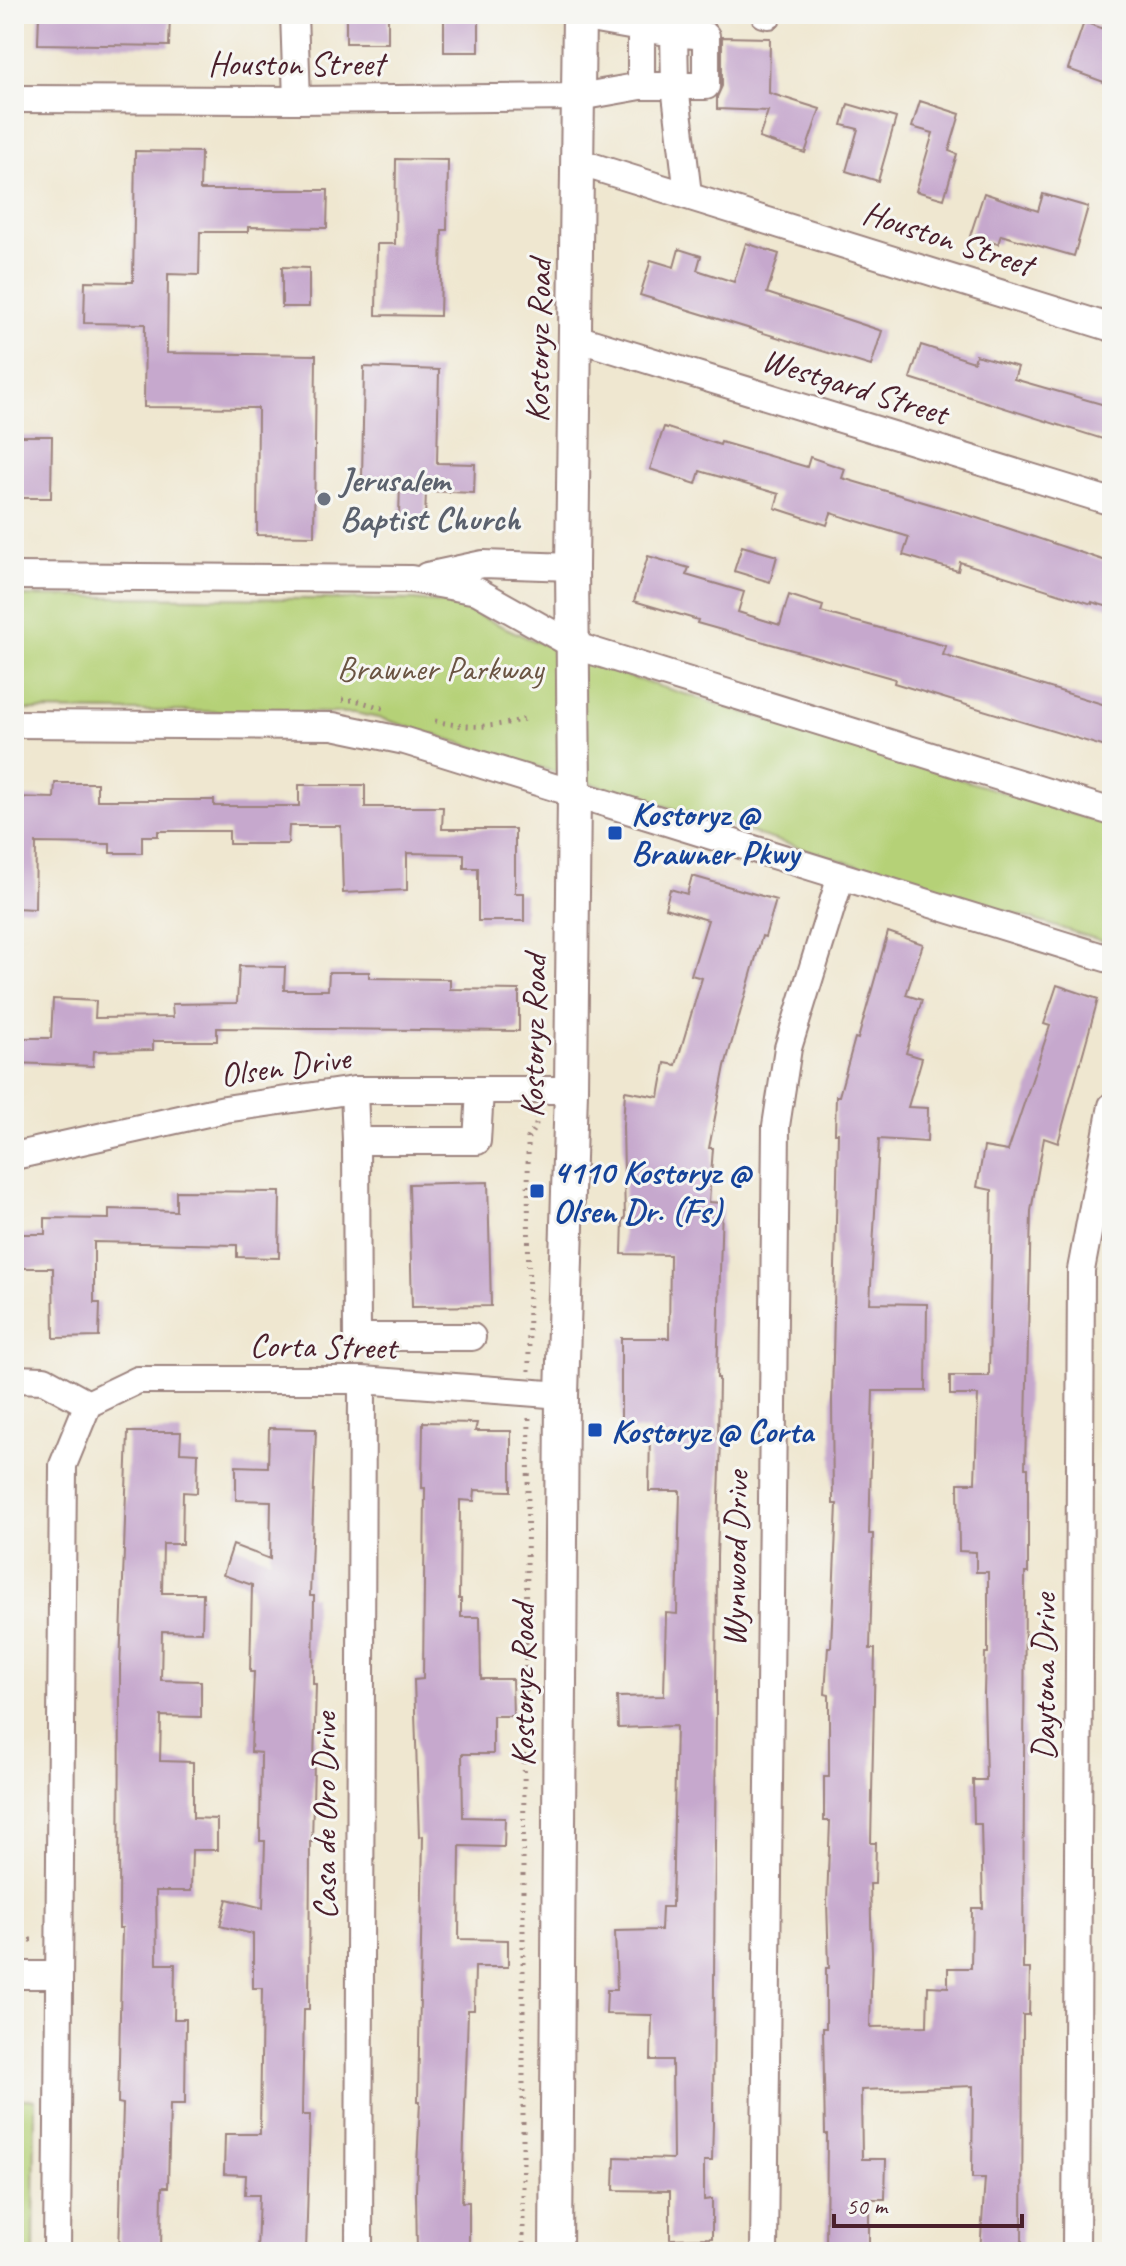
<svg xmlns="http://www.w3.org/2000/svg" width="1126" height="2266" viewBox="0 0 1126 2266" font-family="Caveat,sans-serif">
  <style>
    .green { fill: #b5d177; stroke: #807851; stroke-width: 2 }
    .building { fill: #c6a8cd }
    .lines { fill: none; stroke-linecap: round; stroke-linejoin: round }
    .minor-casing { stroke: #9c837e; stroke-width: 30 }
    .major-casing { stroke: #9c837e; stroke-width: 36 }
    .path { stroke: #9c837e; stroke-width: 5; stroke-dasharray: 2 6; stroke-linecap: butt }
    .minor { stroke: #fff; stroke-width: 26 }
    .major { stroke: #fff; stroke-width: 32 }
    .worship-dot { fill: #6b7280; stroke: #f6f6f2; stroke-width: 3 }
    .transit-dot { fill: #1a4fb4; stroke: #f6f6f2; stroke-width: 3 }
    .labels { text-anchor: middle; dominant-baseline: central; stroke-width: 6; stroke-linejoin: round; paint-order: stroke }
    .street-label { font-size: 34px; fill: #4a1f2b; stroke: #f6f6f2 }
    .worship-label { font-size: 34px; font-weight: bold; fill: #5b616d; stroke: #f6f6f2; text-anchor: start }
    .park-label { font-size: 34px; fill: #6a5442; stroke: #f6f6f2 }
    .transit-label { font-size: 34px; font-weight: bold; fill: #164399; stroke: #f6f6f2; text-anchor: start }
  </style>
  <rect width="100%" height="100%" fill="#f6f6f2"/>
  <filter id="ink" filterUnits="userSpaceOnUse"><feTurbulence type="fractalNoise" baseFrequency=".0125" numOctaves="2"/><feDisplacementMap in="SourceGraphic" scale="16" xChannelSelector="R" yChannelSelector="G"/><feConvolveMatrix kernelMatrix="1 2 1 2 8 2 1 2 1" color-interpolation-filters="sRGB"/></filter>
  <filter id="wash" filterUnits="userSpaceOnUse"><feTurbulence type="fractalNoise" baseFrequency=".006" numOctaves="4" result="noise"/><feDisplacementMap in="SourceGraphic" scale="32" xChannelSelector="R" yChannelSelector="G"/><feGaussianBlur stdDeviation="1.8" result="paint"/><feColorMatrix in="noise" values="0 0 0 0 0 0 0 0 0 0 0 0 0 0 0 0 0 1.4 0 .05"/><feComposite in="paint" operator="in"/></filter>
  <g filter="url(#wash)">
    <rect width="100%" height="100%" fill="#efe7d0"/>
    <path class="green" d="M 14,596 L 414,600 L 453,604 L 528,638 L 620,674 L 1112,826 L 1112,944 L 383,719 L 354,713 L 14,710 Z
      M 14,2098 L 35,2100 L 34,2252 L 14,2252 Z"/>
    <g id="blocks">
      <path class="building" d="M 39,14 L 170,14 L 169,46 L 38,44 Z
        M 346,14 L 388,14 L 388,43 L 346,43 Z
        M 444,14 L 479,14 L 479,52 L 444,52 Z
        M 1084,22 L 1112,32 L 1112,85 L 1068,69 Z
        M 722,37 L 770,38 L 769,93 L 820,109 L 805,153 L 759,138 L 768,111 L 717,109 L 717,97 L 722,86 Z
        M 920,101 L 960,114 L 949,151 L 957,154 L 944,199 L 916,191 L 933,133 L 912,127 Z
        M 848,104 L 896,118 L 878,181 L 846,171 L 858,129 L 842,125 Z
        M 135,151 L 201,152 L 200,190 L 328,190 L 327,228 L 248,227 L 248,232 L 200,232 L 199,275 L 168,274 L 167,353 L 316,355 L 314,536 L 257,535 L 258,408 L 144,407 L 145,324 L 84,323 L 85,281 L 133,282 Z
        M 396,159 L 448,160 L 447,230 L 442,230 L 440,316 L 376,315 L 377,244 L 395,244 Z
        M 984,193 L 1038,211 L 1043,194 L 1088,207 L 1074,256 L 1001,235 L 998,244 L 970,236 Z
        M 746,243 L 779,254 L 767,293 L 882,331 L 871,366 L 640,295 L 651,260 L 674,267 L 679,249 L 701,256 L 697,270 L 734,282 Z
        M 282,267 L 309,268 L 309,307 L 282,307 Z
        M 921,345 L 974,362 L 976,355 L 1018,367 L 1014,379 L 1112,407 L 1112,442 L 910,378 Z
        M 364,367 L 439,370 L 437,463 L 475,464 L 474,493 L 426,491 L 425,520 L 399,519 L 400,482 L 362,480 Z
        M 664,427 L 720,445 L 721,442 L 807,467 L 810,457 L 845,469 L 842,478 L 974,517 L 1112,563 L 1112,608 L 1092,602 L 1092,604 L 960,562 L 958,571 L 903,555 L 909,537 L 831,513 L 827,525 L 775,508 L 779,494 L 700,471 L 696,484 L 650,469 Z
        M 15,436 L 52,436 L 51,498 L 15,498 Z
        M 742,546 L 777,556 L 770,582 L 734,571 Z
        M 648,556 L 689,568 L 686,575 L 744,592 L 738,612 L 780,625 L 789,595 L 823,606 L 821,612 L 946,646 L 943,655 L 1112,707 L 1112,749 L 894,683 L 895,679 L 697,623 L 698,620 L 634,601 Z
        M 55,783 L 97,783 L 97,800 L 214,800 L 214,806 L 299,806 L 299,785 L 365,785 L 365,807 L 443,807 L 442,829 L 515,829 L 515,893 L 524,893 L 524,921 L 478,921 L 478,868 L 464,868 L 464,854 L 407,853 L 407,890 L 343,893 L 341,826 L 289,826 L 288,844 L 229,844 L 229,831 L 158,831 L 158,836 L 142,836 L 142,853 L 110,853 L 110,844 L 36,843 L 35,909 L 14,908 L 14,797 L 54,798 Z
        M 692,876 L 776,900 L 765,937 L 762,936 L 725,1066 L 709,1148 L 713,1148 L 709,1202 L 722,1203 L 717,1378 L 719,1378 L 718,1439 L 721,1439 L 717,1557 L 713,2124 L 712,2161 L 704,2161 L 704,2200 L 712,2199 L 712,2238 L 670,2239 L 670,2191 L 614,2190 L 615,2157 L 673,2159 L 672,2060 L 651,2060 L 652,2015 L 606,2014 L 607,1990 L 617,1990 L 615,1931 L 661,1930 L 662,1907 L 672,1907 L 676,1726 L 618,1728 L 617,1697 L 664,1696 L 666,1613 L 677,1614 L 680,1491 L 649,1491 L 650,1430 L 621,1430 L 621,1338 L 669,1338 L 670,1255 L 622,1254 L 623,1219 L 625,1219 L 623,1126 L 625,1091 L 659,1097 L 665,1063 L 676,1065 L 702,978 L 691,975 L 708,920 L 665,908 L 670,889 L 687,894 Z
        M 888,932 L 923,944 L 906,995 L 922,1000 L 906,1053 L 922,1058 L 908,1107 L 928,1108 L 927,1142 L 879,1139 L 870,1303 L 927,1304 L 926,1391 L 873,1391 L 869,1534 L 873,1534 L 870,1649 L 875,1649 L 871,1843 L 876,1843 L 875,1884 L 870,1884 L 872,1954 L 870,2027 L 927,2026 L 928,1986 L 948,1987 L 948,1968 L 971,1968 L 972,1908 L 983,1908 L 981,1824 L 974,1824 L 973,1780 L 986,1780 L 984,1694 L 985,1653 L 988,1653 L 988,1572 L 976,1572 L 976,1552 L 959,1551 L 958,1483 L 975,1483 L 978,1395 L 950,1395 L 950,1376 L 989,1376 L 992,1190 L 977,1187 L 984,1147 L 1008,1151 L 1050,1026 L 1044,1024 L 1057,985 L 1098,999 L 1058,1143 L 1044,1138 L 1031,1211 L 1025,1468 L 1028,1468 L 1028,1573 L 1025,1573 L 1023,1969 L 1030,1969 L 1029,2015 L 1023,2015 L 1022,2252 L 980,2252 L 985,2178 L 972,2178 L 973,2086 L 861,2090 L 862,2159 L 886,2159 L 885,2199 L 869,2199 L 869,2252 L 826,2252 L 827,2134 L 825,2134 L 823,2028 L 826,2028 L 826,1968 L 829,1968 L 827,1902 L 830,1821 L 824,1821 L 824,1777 L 829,1777 L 829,1695 L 825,1694 L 828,1647 L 831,1647 L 837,1504 L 833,1504 L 832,1401 L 838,1133 L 835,1133 L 836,1096 L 839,1096 L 855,1038 L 858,1039 Z
        M 239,966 L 285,967 L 284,990 L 328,990 L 329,972 L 369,972 L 369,978 L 450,979 L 450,989 L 519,990 L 519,1031 L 217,1028 L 217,1041 L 153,1041 L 153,1050 L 94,1051 L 93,1066 L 14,1063 L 14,1038 L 51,1038 L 53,999 L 96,1001 L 95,1018 L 173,1017 L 172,1004 L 237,1003 Z
        M 488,1182 L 491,1306 L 412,1307 L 409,1184 Z
        M 176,1191 L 280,1192 L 279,1258 L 237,1257 L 237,1245 L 94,1242 L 94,1303 L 100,1303 L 99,1337 L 54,1338 L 53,1268 L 14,1268 L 14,1234 L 45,1234 L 45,1218 L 109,1219 L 109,1209 L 176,1211 Z
        M 423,1422 L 477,1423 L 475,1431 L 511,1431 L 511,1491 L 475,1490 L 474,1501 L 460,1500 L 459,1599 L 461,1599 L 461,1617 L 480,1617 L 481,1679 L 512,1679 L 513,1716 L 493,1716 L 493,1754 L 462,1754 L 463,1817 L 505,1818 L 504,1847 L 460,1846 L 459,1939 L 508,1940 L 508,1967 L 475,1967 L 474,2010 L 468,2010 L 462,2202 L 469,2202 L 469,2252 L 417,2252 L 416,2190 L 420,2101 L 418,2101 L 423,1836 L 419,1837 L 414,1680 L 423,1679 L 425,1488 L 422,1488 Z
        M 269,1428 L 316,1429 L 310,1596 L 314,1596 L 313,1684 L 316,1684 L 312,1842 L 310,1842 L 309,2009 L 304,2009 L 302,2115 L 310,2115 L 306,2252 L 257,2252 L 259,2195 L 245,2195 L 246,2175 L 224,2174 L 225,2134 L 260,2134 L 262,1988 L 253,1988 L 253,1934 L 220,1926 L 227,1899 L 263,1908 L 265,1841 L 260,1841 L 261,1753 L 251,1752 L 254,1672 L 250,1672 L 252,1585 L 223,1575 L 233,1545 L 270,1559 L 271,1501 L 236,1500 L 236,1466 L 268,1467 Z
        M 128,1432 L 181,1432 L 180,1452 L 198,1453 L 197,1493 L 183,1492 L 182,1544 L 163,1544 L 162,1593 L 203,1593 L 202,1632 L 162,1631 L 161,1680 L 201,1681 L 201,1717 L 161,1716 L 160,1761 L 193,1762 L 193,1818 L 217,1819 L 217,1850 L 192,1850 L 191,1891 L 156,1891 L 157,1964 L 175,1964 L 174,2019 L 186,2019 L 185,2104 L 170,2104 L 168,2187 L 162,2187 L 161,2252 L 119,2252 L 123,2104 L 118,2103 L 122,1928 L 119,1928 L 120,1669 Z"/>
    </g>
  </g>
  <g filter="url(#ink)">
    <use href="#blocks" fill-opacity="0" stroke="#9c837e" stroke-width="2"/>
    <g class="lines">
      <defs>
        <path id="minor" d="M 294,14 L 297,100
          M 764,14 L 769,15
          M 579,17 L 641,28
          M 641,86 L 706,86 L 706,36 L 674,33 L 675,86 L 688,194
          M 14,99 L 297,100 L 579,97 L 641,86 L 641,28 L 674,33 L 677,14
          M 578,162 L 1112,328
          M 576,338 L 1112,502
          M 14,576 L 411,579 L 477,591 L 573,645 L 1112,812
          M 427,576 L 483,564 L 572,567
          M 14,724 L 333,726 L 405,741 L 1112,960
          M 354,1090 L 356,1141
          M 14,1156 L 225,1109 L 354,1090 L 571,1090
          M 472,1337 L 357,1337 L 356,1141 L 477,1141 L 480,1091
          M 14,1379 L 44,1380 L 88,1404
          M 88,1404 L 138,1380 L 362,1380 L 562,1395
          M 14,1975 L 59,1975
          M 57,2252 L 63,1465 L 88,1404
          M 359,2252 L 362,1380
          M 764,2252 L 776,1126 L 788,1048 L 841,876
          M 1076,2252 L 1081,1270 L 1112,1106"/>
        <path id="major" d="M 556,2252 L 562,1395 L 571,1090 L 574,793 L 572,567 L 579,14"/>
      </defs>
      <use href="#minor" class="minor-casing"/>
      <use href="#major" class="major-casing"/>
      <path class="path" d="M 342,700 L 355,700 L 386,709
        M 435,721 C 471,729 492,728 528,718
        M 529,1371 L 528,1138 L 536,1126 L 535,1111
        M 14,1940 L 38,1940
        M 523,2252 L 523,1864 L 529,1417"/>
      <use href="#minor" class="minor"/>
      <use href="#major" class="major"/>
    </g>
  </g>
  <circle class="worship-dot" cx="324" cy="499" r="8"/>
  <g class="transit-dot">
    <rect x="607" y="825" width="16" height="16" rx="4"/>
    <rect x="529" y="1183" width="16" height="16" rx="4"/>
    <rect x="587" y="1422" width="16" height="16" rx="4"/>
  </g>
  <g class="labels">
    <g class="street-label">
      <text x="296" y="63">Houston Street</text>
      <text transform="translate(948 238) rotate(18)">Houston Street</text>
      <text transform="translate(538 341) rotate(-89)">Kostoryz Road</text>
      <text transform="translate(855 386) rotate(17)">Westgard Street</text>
      <text transform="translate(533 1036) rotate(-89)">Kostoryz Road</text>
      <text transform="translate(285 1066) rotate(-8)">Olsen Drive</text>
      <text transform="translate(323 1346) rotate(1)">Corta Street</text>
      <text transform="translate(735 1559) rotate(-89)">Wynwood Drive</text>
      <text transform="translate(1043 1677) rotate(-90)">Daytona Drive</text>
      <text transform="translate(522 1685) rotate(-90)">Kostoryz Road</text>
      <text transform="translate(324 1816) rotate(-90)">Casa de Oro Drive</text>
    </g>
    <g class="worship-label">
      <text x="340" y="479">Jerusalem<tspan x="340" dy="39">Baptist Church</tspan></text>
    </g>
    <g class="park-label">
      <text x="440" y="668">Brawner Parkway</text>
    </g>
    <g class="transit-label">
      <text x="631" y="813">Kostoryz @<tspan x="631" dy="39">Brawner Pkwy</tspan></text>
      <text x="553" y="1171">4110 Kostoryz @<tspan x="553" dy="39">Olsen Dr. (Fs)</tspan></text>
      <text x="611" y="1430">Kostoryz @ Corta</text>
    </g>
  </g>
  <rect width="1126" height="2266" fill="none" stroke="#f6f6f2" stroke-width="48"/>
  <path d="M834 2214v12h188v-12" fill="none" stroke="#4a1f2b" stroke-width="4"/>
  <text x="846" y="2214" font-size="24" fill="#4a1f2b" stroke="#f6f6f2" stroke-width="6" paint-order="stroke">50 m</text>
</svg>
